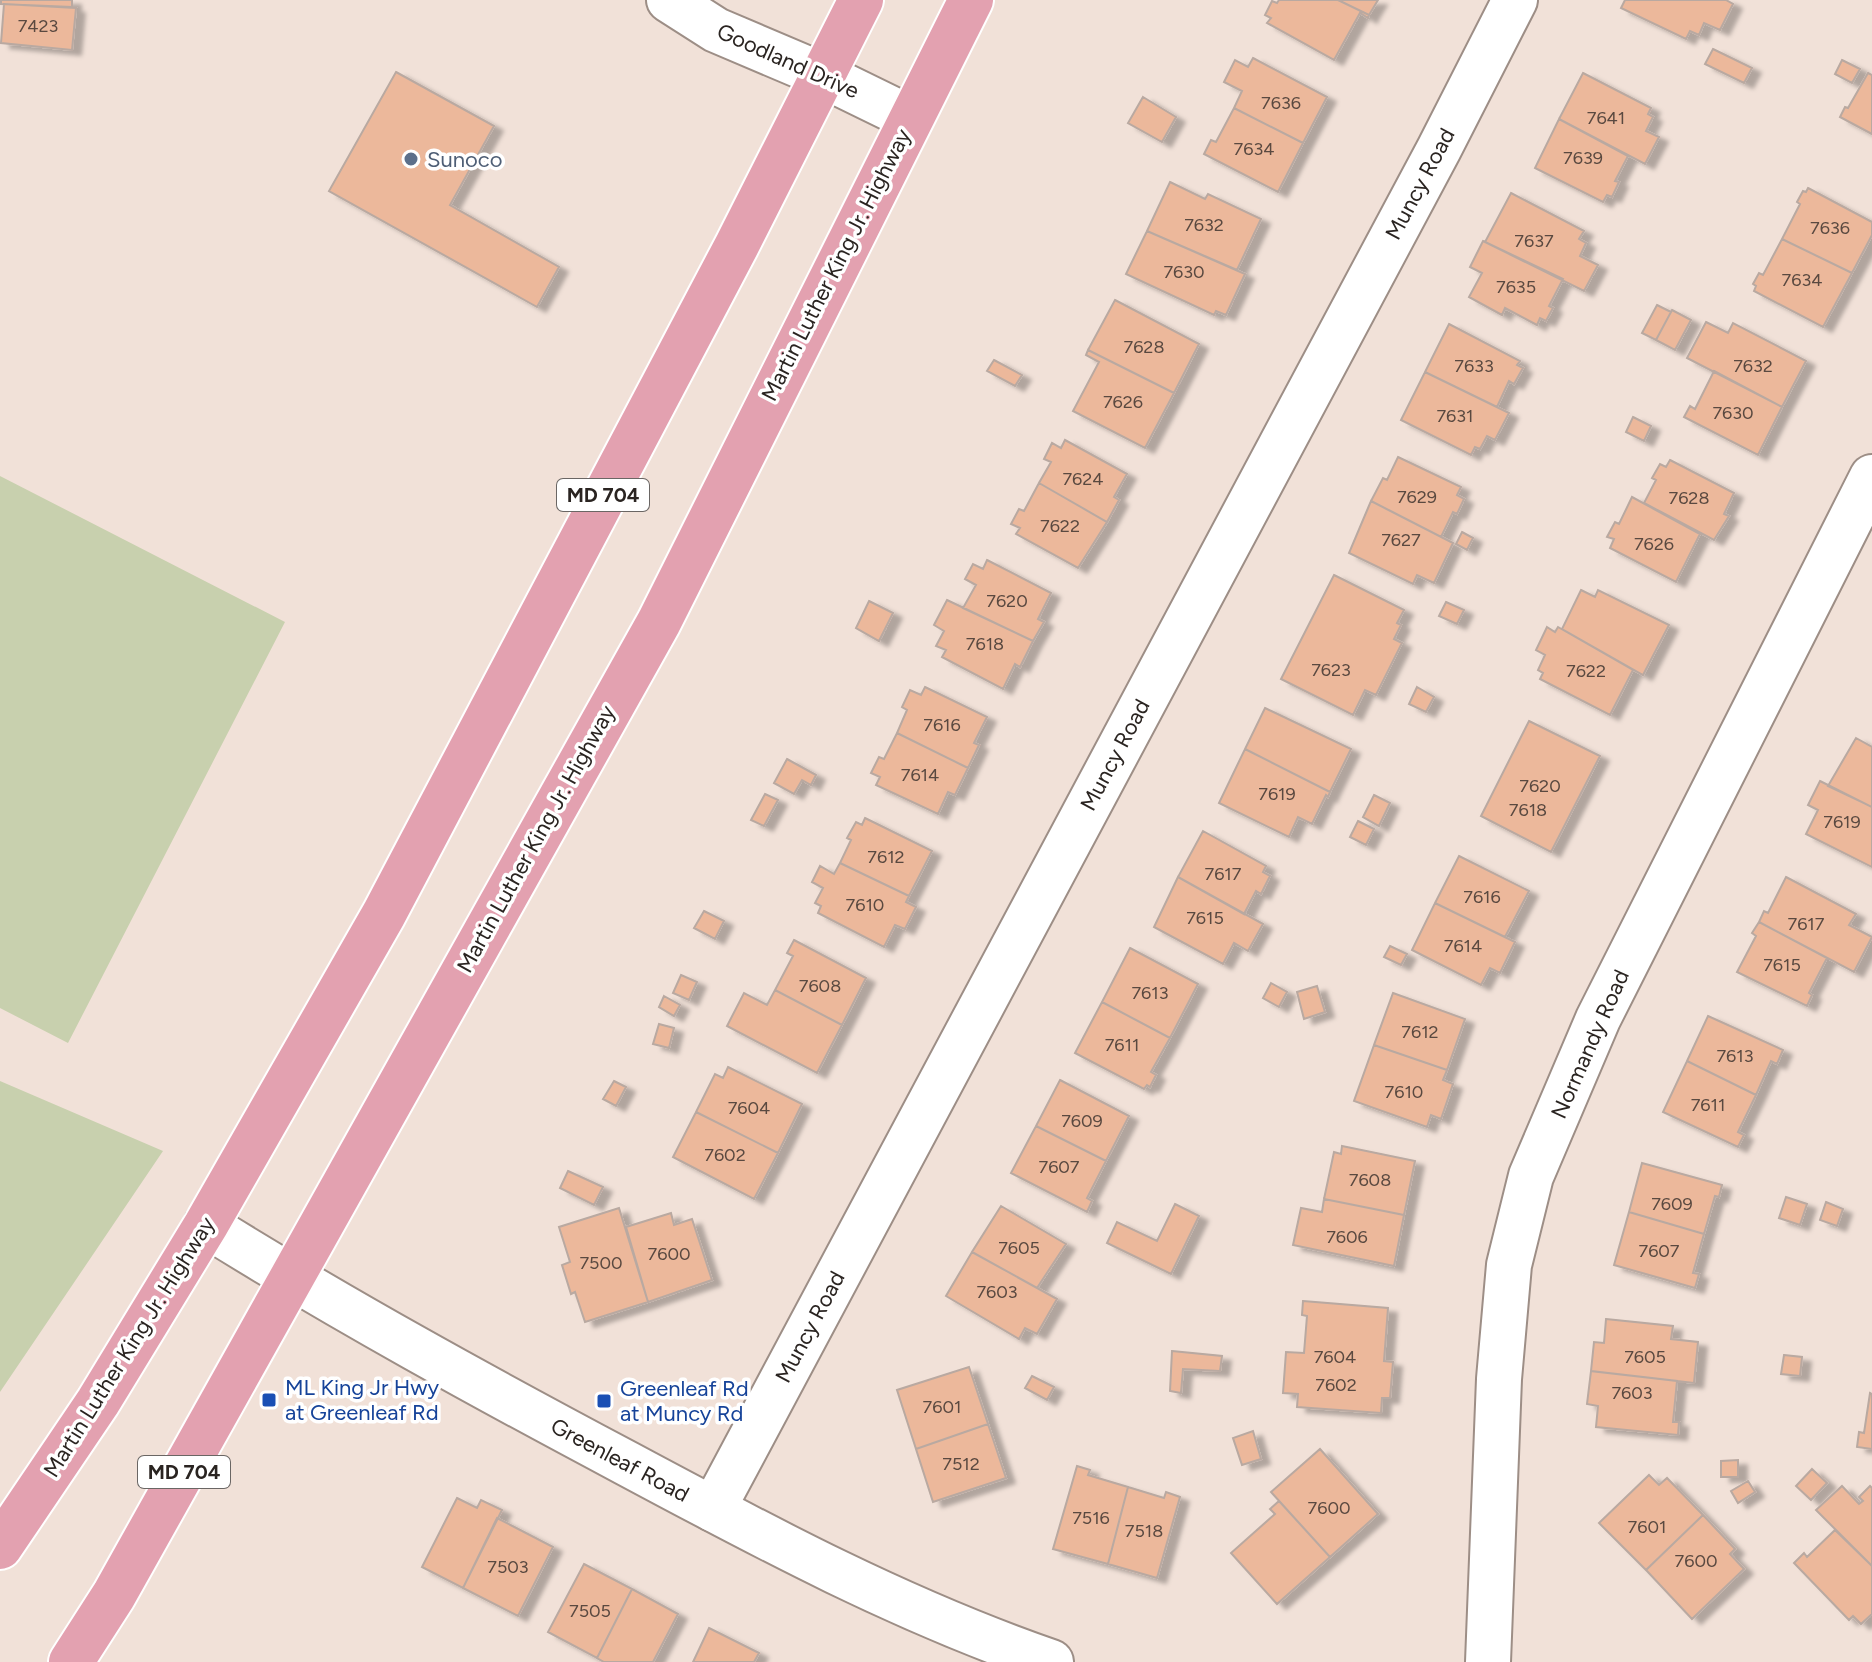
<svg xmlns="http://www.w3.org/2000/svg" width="1872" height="1662" viewBox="0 0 1872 1662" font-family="Figtree,sans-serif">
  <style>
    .green { fill: #c8d0ae }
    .building { fill: #ecb89b; stroke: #b9a9a1; stroke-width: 2; filter: url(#shadow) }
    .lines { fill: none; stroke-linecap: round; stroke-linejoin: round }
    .street-casing { stroke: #9d8e86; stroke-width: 48 }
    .secondary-casing { stroke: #9d8e86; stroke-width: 48 }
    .primary-casing { stroke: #fff; stroke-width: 48 }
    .street { stroke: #fff; stroke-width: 44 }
    .secondary { stroke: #fff; stroke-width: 44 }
    .primary { stroke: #e3a1b0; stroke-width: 44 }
    .service-dot { fill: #5c6f8a; stroke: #fff; stroke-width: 3 }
    .transit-dot { fill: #1a4fb4; stroke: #fff; stroke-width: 3 }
    .labels { text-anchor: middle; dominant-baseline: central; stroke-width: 7; stroke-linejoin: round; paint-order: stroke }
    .number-label { font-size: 18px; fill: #5a4940 }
    .shield { fill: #fff; stroke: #6a6664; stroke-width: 2 }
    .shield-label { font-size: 20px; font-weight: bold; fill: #2a2421 }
    .street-label { font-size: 22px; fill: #2a2421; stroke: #fff }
    .service-label { font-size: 22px; fill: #4e5e75; stroke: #fff; text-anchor: start }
    .transit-label { font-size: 22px; fill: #164399; stroke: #fff; text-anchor: start }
  </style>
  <defs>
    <filter id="shadow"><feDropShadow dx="9" dy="5" stdDeviation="2" flood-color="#0004"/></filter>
  </defs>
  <rect width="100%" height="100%" fill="#f1e1d8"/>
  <path class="green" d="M 0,476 L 285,622 L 68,1043 L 0,1008 Z
    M 0,1081 L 163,1151 L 0,1392 Z"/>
  <path class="building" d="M 1,0 L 72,0 L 72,7 L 1,4 Z
    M 1279,0 L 1338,0 L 1369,15 L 1368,18 L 1360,13 L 1334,60 L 1267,23 L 1271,18 L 1265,15 L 1272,1 L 1277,3 Z
    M 1338,0 L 1378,0 L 1369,15 Z
    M 1625,0 L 1726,0 L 1733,4 L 1720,30 L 1704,23 L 1699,35 L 1690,31 L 1686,39 L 1621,8 Z
    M 4,4 L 76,8 L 72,50 L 1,43 Z
    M 1713,49 L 1752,68 L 1744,83 L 1705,64 Z
    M 1253,58 L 1327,97 L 1303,143 L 1234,108 L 1242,91 L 1224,82 L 1235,60 L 1248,67 Z
    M 1842,60 L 1860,69 L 1852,83 L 1835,74 Z
    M 396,72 L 494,126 L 450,205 L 559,267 L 537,307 L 329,191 Z
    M 1583,73 L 1651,108 L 1648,114 L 1653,117 L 1646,131 L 1659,137 L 1645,164 L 1559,119 Z
    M 1868,73 L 1872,75 L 1872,134 L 1840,117 L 1845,107 L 1848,108 Z
    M 1143,97 L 1176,117 L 1162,142 L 1128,123 Z
    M 1234,108 L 1303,143 L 1278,192 L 1204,154 L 1211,140 L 1216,142 Z
    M 1559,119 L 1628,156 L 1615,181 L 1619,182 L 1612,197 L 1607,195 L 1603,202 L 1535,168 Z
    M 1170,182 L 1205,199 L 1208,194 L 1261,219 L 1237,270 L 1147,231 Z
    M 1808,188 L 1872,222 L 1872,235 L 1852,273 L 1782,239 L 1800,204 L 1797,202 L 1803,191 L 1806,192 Z
    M 1511,193 L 1584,231 L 1579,239 L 1586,243 L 1580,256 L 1598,265 L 1584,291 L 1485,242 Z
    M 1147,231 L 1245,274 L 1226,315 L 1216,311 L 1214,315 L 1126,274 Z
    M 1782,239 L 1852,273 L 1823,327 L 1754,291 L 1756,286 L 1753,284 L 1759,273 L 1763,275 Z
    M 1483,241 L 1563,279 L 1549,306 L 1553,308 L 1546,321 L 1540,318 L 1537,325 L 1505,308 L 1502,315 L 1469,297 L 1482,273 L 1470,267 Z
    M 1115,300 L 1199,344 L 1174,393 L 1088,350 Z
    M 1657,305 L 1671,312 L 1656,340 L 1642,333 Z
    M 1672,310 L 1691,320 L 1675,350 L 1656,340 Z
    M 1706,322 L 1728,333 L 1733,323 L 1806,361 L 1782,407 L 1687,358 Z
    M 1449,324 L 1520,361 L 1517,365 L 1523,368 L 1514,384 L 1509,381 L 1497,407 L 1425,372 Z
    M 1088,350 L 1174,393 L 1145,448 L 1073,411 L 1099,362 L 1086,355 Z
    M 994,360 L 1022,375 L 1015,386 L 987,371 Z
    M 1714,371 L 1782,407 L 1758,455 L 1684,417 L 1690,406 L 1695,409 Z
    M 1425,372 L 1509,413 L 1495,440 L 1487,436 L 1480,449 L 1475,447 L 1471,455 L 1401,420 Z
    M 1633,417 L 1651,426 L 1644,441 L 1626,432 Z
    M 1065,440 L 1127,474 L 1114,497 L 1119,500 L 1107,522 L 1039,483 L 1051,462 L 1044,459 L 1052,443 L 1061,448 Z
    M 1398,457 L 1461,487 L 1457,495 L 1464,499 L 1457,514 L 1453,512 L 1441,537 L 1371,501 L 1383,478 L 1387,480 Z
    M 1670,460 L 1734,493 L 1724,514 L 1729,516 L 1714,540 L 1644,503 L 1656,480 L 1652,478 L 1660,464 L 1666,467 Z
    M 1039,483 L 1107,522 L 1078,568 L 1016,534 L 1020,528 L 1011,524 L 1019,509 L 1024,511 Z
    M 1632,497 L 1700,534 L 1676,582 L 1610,548 L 1614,539 L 1607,537 L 1615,522 L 1619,524 Z
    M 1371,501 L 1453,543 L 1434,583 L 1417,575 L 1413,584 L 1349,553 Z
    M 1462,532 L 1473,538 L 1467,550 L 1456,544 Z
    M 987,560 L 1051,593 L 1038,619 L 1044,622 L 1033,641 L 963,608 L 976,585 L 965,579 L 973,564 L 983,569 Z
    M 1334,575 L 1404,610 L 1397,623 L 1401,625 L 1394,639 L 1402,643 L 1376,695 L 1365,690 L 1353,715 L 1281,679 Z
    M 1581,590 L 1595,597 L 1598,590 L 1669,625 L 1643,675 L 1562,629 Z
    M 947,600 L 1033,641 L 1020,667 L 1015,664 L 1003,689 L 942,657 L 946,650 L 936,646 L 944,631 L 934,625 Z
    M 869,601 L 893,613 L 879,641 L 856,628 Z
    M 1446,602 L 1464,610 L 1457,624 L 1439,616 Z
    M 1547,627 L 1555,632 L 1558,627 L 1633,670 L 1610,715 L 1540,679 L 1543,673 L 1538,670 L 1545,655 L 1536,650 Z
    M 925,687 L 987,717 L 974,743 L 979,745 L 968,768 L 897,733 L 907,710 L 902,707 L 910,690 L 921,695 Z
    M 1417,687 L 1434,697 L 1426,712 L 1409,704 Z
    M 1265,708 L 1351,749 L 1330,792 L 1245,749 Z
    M 1529,721 L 1600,756 L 1551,852 L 1481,816 Z
    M 897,733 L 968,768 L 955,795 L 948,792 L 938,814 L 876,785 L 880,777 L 871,773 L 879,757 L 884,759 Z
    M 1856,738 L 1872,747 L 1872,807 L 1828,786 Z
    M 1245,749 L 1330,792 L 1328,797 L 1326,795 L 1312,824 L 1298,817 L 1289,837 L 1219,803 Z
    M 787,759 L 816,775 L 811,785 L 802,780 L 794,794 L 774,783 Z
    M 1820,781 L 1872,807 L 1872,867 L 1806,834 L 1818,810 L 1808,805 Z
    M 765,794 L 778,800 L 764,826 L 751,820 Z
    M 1374,795 L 1390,803 L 1379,826 L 1363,817 Z
    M 865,818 L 932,851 L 909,896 L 840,863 L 851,840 L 847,838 L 856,822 L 862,825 Z
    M 1358,821 L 1374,829 L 1366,845 L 1350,837 Z
    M 1203,831 L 1266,866 L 1263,872 L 1270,876 L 1261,894 L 1256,891 L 1244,914 L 1178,877 Z
    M 1459,856 L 1529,891 L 1505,937 L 1435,903 Z
    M 840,863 L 909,896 L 906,902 L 916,907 L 905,929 L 895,925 L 884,947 L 818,913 L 821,906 L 815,903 L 823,888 L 812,882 L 820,866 L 834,874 Z
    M 1178,877 L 1263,924 L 1248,951 L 1234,943 L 1223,964 L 1154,927 Z
    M 1786,877 L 1856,914 L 1849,925 L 1872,937 L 1854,972 L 1759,922 L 1764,911 L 1768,913 Z
    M 1435,903 L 1515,942 L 1500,973 L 1490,968 L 1481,985 L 1412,950 Z
    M 704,911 L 724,921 L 715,939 L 694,928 Z
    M 1759,922 L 1827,958 L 1809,993 L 1812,995 L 1807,1006 L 1737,972 L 1756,936 L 1752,933 Z
    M 794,940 L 866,978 L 842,1025 L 775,990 L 793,956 L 787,953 Z
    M 1390,946 L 1407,954 L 1401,965 L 1384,957 Z
    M 1130,948 L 1198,984 L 1170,1038 L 1102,1002 Z
    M 681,975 L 697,982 L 689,1000 L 673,993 Z
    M 1271,983 L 1287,992 L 1279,1007 L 1263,998 Z
    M 1317,986 L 1325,1012 L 1304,1019 L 1297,992 Z
    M 775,990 L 842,1025 L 817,1073 L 727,1026 L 744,993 L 767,1005 Z
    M 1393,993 L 1465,1019 L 1447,1070 L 1374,1045 Z
    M 664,996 L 680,1005 L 674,1016 L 659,1007 Z
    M 1102,1002 L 1170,1038 L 1151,1072 L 1156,1075 L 1150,1087 L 1147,1085 L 1144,1089 L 1075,1053 Z
    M 1708,1016 L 1783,1050 L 1777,1064 L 1771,1061 L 1756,1095 L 1687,1061 Z
    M 659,1024 L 674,1028 L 669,1048 L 653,1044 Z
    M 1374,1045 L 1447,1070 L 1443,1080 L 1453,1084 L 1441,1119 L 1431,1115 L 1427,1127 L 1354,1101 Z
    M 1687,1061 L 1756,1095 L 1738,1132 L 1744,1135 L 1738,1147 L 1663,1112 Z
    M 728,1067 L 802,1104 L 778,1153 L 696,1112 L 715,1074 L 723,1078 Z
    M 1060,1080 L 1129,1116 L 1106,1161 L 1036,1126 Z
    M 614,1081 L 626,1087 L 616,1106 L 603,1099 Z
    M 696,1112 L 778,1153 L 754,1199 L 673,1157 Z
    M 1036,1126 L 1106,1161 L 1087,1198 L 1092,1201 L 1087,1212 L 1011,1173 Z
    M 1342,1146 L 1415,1161 L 1404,1215 L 1324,1199 L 1334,1152 L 1341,1154 Z
    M 1642,1163 L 1722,1185 L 1719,1197 L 1715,1196 L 1704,1234 L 1629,1212 Z
    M 568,1171 L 603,1187 L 594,1205 L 560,1188 Z
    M 1786,1197 L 1807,1204 L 1800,1225 L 1779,1218 Z
    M 1324,1199 L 1404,1215 L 1394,1266 L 1293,1245 L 1301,1208 L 1322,1212 Z
    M 1826,1202 L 1843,1209 L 1837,1226 L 1820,1220 Z
    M 1175,1204 L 1199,1216 L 1171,1274 L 1107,1243 L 1117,1222 L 1157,1241 Z
    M 1001,1206 L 1066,1244 L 1037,1288 L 972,1252 Z
    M 619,1208 L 648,1302 L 585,1322 L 575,1292 L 571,1294 L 562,1265 L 570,1262 L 559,1227 Z
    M 1629,1212 L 1704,1234 L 1693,1273 L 1699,1274 L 1695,1288 L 1614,1265 Z
    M 671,1213 L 674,1225 L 692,1219 L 712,1280 L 648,1302 L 626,1227 Z
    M 972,1252 L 1057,1299 L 1037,1334 L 1025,1328 L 1019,1339 L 946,1296 Z
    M 1303,1301 L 1388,1308 L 1384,1361 L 1393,1362 L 1390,1398 L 1382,1398 L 1381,1413 L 1297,1407 L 1298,1394 L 1283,1393 L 1286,1352 L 1304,1353 L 1307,1316 L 1302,1315 Z
    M 1606,1319 L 1673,1326 L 1671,1339 L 1698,1342 L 1694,1383 L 1591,1371 L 1594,1342 L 1604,1343 Z
    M 1172,1351 L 1222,1356 L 1220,1371 L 1183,1369 L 1181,1393 L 1170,1391 Z
    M 1784,1355 L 1802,1357 L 1800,1376 L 1781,1374 Z
    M 969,1367 L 988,1424 L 916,1449 L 897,1390 Z
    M 1591,1371 L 1677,1381 L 1673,1422 L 1679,1422 L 1678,1435 L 1596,1427 L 1598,1406 L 1587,1404 Z
    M 1032,1376 L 1054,1387 L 1047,1400 L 1025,1388 Z
    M 1870,1393 L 1872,1394 L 1872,1449 L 1857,1447 L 1859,1432 L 1864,1433 Z
    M 988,1424 L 1006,1478 L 933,1502 L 916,1449 Z
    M 1253,1431 L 1261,1459 L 1242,1465 L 1233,1438 Z
    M 1320,1449 L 1378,1514 L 1330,1557 L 1271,1492 Z
    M 1738,1460 L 1738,1477 L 1721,1477 L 1721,1461 Z
    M 1077,1466 L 1090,1470 L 1088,1475 L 1128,1487 L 1108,1564 L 1053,1549 Z
    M 1812,1469 L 1827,1483 L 1811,1500 L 1796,1486 Z
    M 1649,1475 L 1659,1485 L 1667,1478 L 1703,1515 L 1646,1570 L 1599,1523 Z
    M 1748,1481 L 1755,1492 L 1738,1503 L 1731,1491 Z
    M 1842,1486 L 1859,1504 L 1863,1501 L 1859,1497 L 1870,1486 L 1872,1488 L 1872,1566 L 1816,1510 Z
    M 1128,1487 L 1164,1498 L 1166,1492 L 1180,1497 L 1157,1578 L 1108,1564 Z
    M 457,1498 L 477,1508 L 481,1500 L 502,1510 L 463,1588 L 422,1567 Z
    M 1279,1501 L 1330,1557 L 1277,1604 L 1231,1553 L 1275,1514 L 1270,1509 Z
    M 1703,1515 L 1735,1549 L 1730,1554 L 1744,1569 L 1692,1619 L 1646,1570 Z
    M 497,1518 L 553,1547 L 518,1616 L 463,1588 Z
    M 1835,1530 L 1872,1566 L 1872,1614 L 1861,1624 L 1853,1616 L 1849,1620 L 1794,1563 L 1804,1553 L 1807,1557 Z
    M 584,1564 L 632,1589 L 597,1658 L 548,1632 Z
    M 632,1589 L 678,1614 L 653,1662 L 604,1662 L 597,1658 Z
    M 709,1628 L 759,1653 L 754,1662 L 693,1662 Z"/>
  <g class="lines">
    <defs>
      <path id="street" d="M 713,1509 L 1439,149 L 1515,0
        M 1488,1662 L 1499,1379 L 1509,1265 L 1531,1176 L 1598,1019 L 1872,477"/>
      <path id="secondary" d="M 669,0 L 716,30 L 822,75 L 910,118
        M 206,1225 C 344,1311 485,1388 628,1464 C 766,1538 903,1611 1051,1662"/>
      <path id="primary" d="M 0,1547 L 98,1402 L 206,1225 L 384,914 L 737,245 L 861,0
        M 71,1662 L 114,1595 L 659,622 L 971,0"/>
    </defs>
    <use href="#street" class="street-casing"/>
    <use href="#secondary" class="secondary-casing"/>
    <use href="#primary" class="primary-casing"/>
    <use href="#street" class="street"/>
    <use href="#secondary" class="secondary"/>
    <use href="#primary" class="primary"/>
  </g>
  <circle class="service-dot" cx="411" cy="159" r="8"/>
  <g class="transit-dot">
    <rect x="261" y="1392" width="16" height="16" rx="4"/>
    <rect x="596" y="1393" width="16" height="16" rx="4"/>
  </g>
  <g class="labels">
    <g class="number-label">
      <text x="38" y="26">7423</text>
      <text x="1281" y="103">7636</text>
      <text x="1606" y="118">7641</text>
      <text x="1254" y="149">7634</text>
      <text x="1583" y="158">7639</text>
      <text x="1204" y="225">7632</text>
      <text x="1830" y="228">7636</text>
      <text x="1534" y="241">7637</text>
      <text x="1184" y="272">7630</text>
      <text x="1802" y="280">7634</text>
      <text x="1516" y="287">7635</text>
      <text x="1144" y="347">7628</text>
      <text x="1474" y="366">7633</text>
      <text x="1753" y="366">7632</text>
      <text x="1123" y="402">7626</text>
      <text x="1733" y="413">7630</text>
      <text x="1455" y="416">7631</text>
      <text x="1083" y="479">7624</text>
      <text x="1417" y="497">7629</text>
      <text x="1689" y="498">7628</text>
      <text x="1060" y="526">7622</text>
      <text x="1401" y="540">7627</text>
      <text x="1654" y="544">7626</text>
      <text x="1007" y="601">7620</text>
      <text x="985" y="644">7618</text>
      <text x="1331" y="670">7623</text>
      <text x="1586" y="671">7622</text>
      <text x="942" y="725">7616</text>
      <text x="920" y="775">7614</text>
      <text x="1540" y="786">7620</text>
      <text x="1277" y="794">7619</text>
      <text x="1528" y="810">7618</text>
      <text x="1842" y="822">7619</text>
      <text x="886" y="857">7612</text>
      <text x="1223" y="874">7617</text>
      <text x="1482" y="897">7616</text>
      <text x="865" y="905">7610</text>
      <text x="1205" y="918">7615</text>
      <text x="1806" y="924">7617</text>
      <text x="1463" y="946">7614</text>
      <text x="1782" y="965">7615</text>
      <text x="820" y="986">7608</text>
      <text x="1150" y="993">7613</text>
      <text x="1420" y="1032">7612</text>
      <text x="1122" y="1045">7611</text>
      <text x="1735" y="1056">7613</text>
      <text x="1404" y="1092">7610</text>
      <text x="1708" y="1105">7611</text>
      <text x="749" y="1108">7604</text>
      <text x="1082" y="1121">7609</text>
      <text x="725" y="1155">7602</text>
      <text x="1059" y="1167">7607</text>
      <text x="1370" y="1180">7608</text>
      <text x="1672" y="1204">7609</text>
      <text x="1347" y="1237">7606</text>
      <text x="1019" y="1248">7605</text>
      <text x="1659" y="1251">7607</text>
      <text x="669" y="1254">7600</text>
      <text x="601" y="1263">7500</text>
      <text x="997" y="1292">7603</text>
      <text x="1335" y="1357">7604</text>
      <text x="1645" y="1357">7605</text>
      <text x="1336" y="1385">7602</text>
      <text x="1632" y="1393">7603</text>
      <text x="942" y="1407">7601</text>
      <text x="961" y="1464">7512</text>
      <text x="1329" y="1508">7600</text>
      <text x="1091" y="1518">7516</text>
      <text x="1647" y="1527">7601</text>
      <text x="1144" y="1531">7518</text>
      <text x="1696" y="1561">7600</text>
      <text x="508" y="1567">7503</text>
      <text x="590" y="1611">7505</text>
    </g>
    <g class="shield">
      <rect x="557" y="479" width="92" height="32" rx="6"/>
      <rect x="138" y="1456" width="92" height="32" rx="6"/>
    </g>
    <g class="shield-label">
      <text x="603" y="495">MD 704</text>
      <text x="184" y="1472">MD 704</text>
    </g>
    <g class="street-label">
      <text transform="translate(788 61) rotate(24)">Goodland Drive</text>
      <text transform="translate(1420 184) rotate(-62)">Muncy Road</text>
      <text transform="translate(836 265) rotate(-63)">Martin Luther King Jr. Highway</text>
      <text transform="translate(1115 755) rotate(-62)">Muncy Road</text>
      <text transform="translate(536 839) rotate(-61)">Martin Luther King Jr. Highway</text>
      <text transform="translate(1590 1044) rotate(-66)">Normandy Road</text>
      <text transform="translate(810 1327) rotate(-62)">Muncy Road</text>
      <text transform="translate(129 1347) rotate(-58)">Martin Luther King Jr. Highway</text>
      <text transform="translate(620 1460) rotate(28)">Greenleaf Road</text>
    </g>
    <g class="service-label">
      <text x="427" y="159">Sunoco</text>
    </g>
    <g class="transit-label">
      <text x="285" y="1387">ML King Jr Hwy<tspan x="285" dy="25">at Greenleaf Rd</tspan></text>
      <text x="620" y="1388">Greenleaf Rd<tspan x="620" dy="25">at Muncy Rd</tspan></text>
    </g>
  </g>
</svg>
